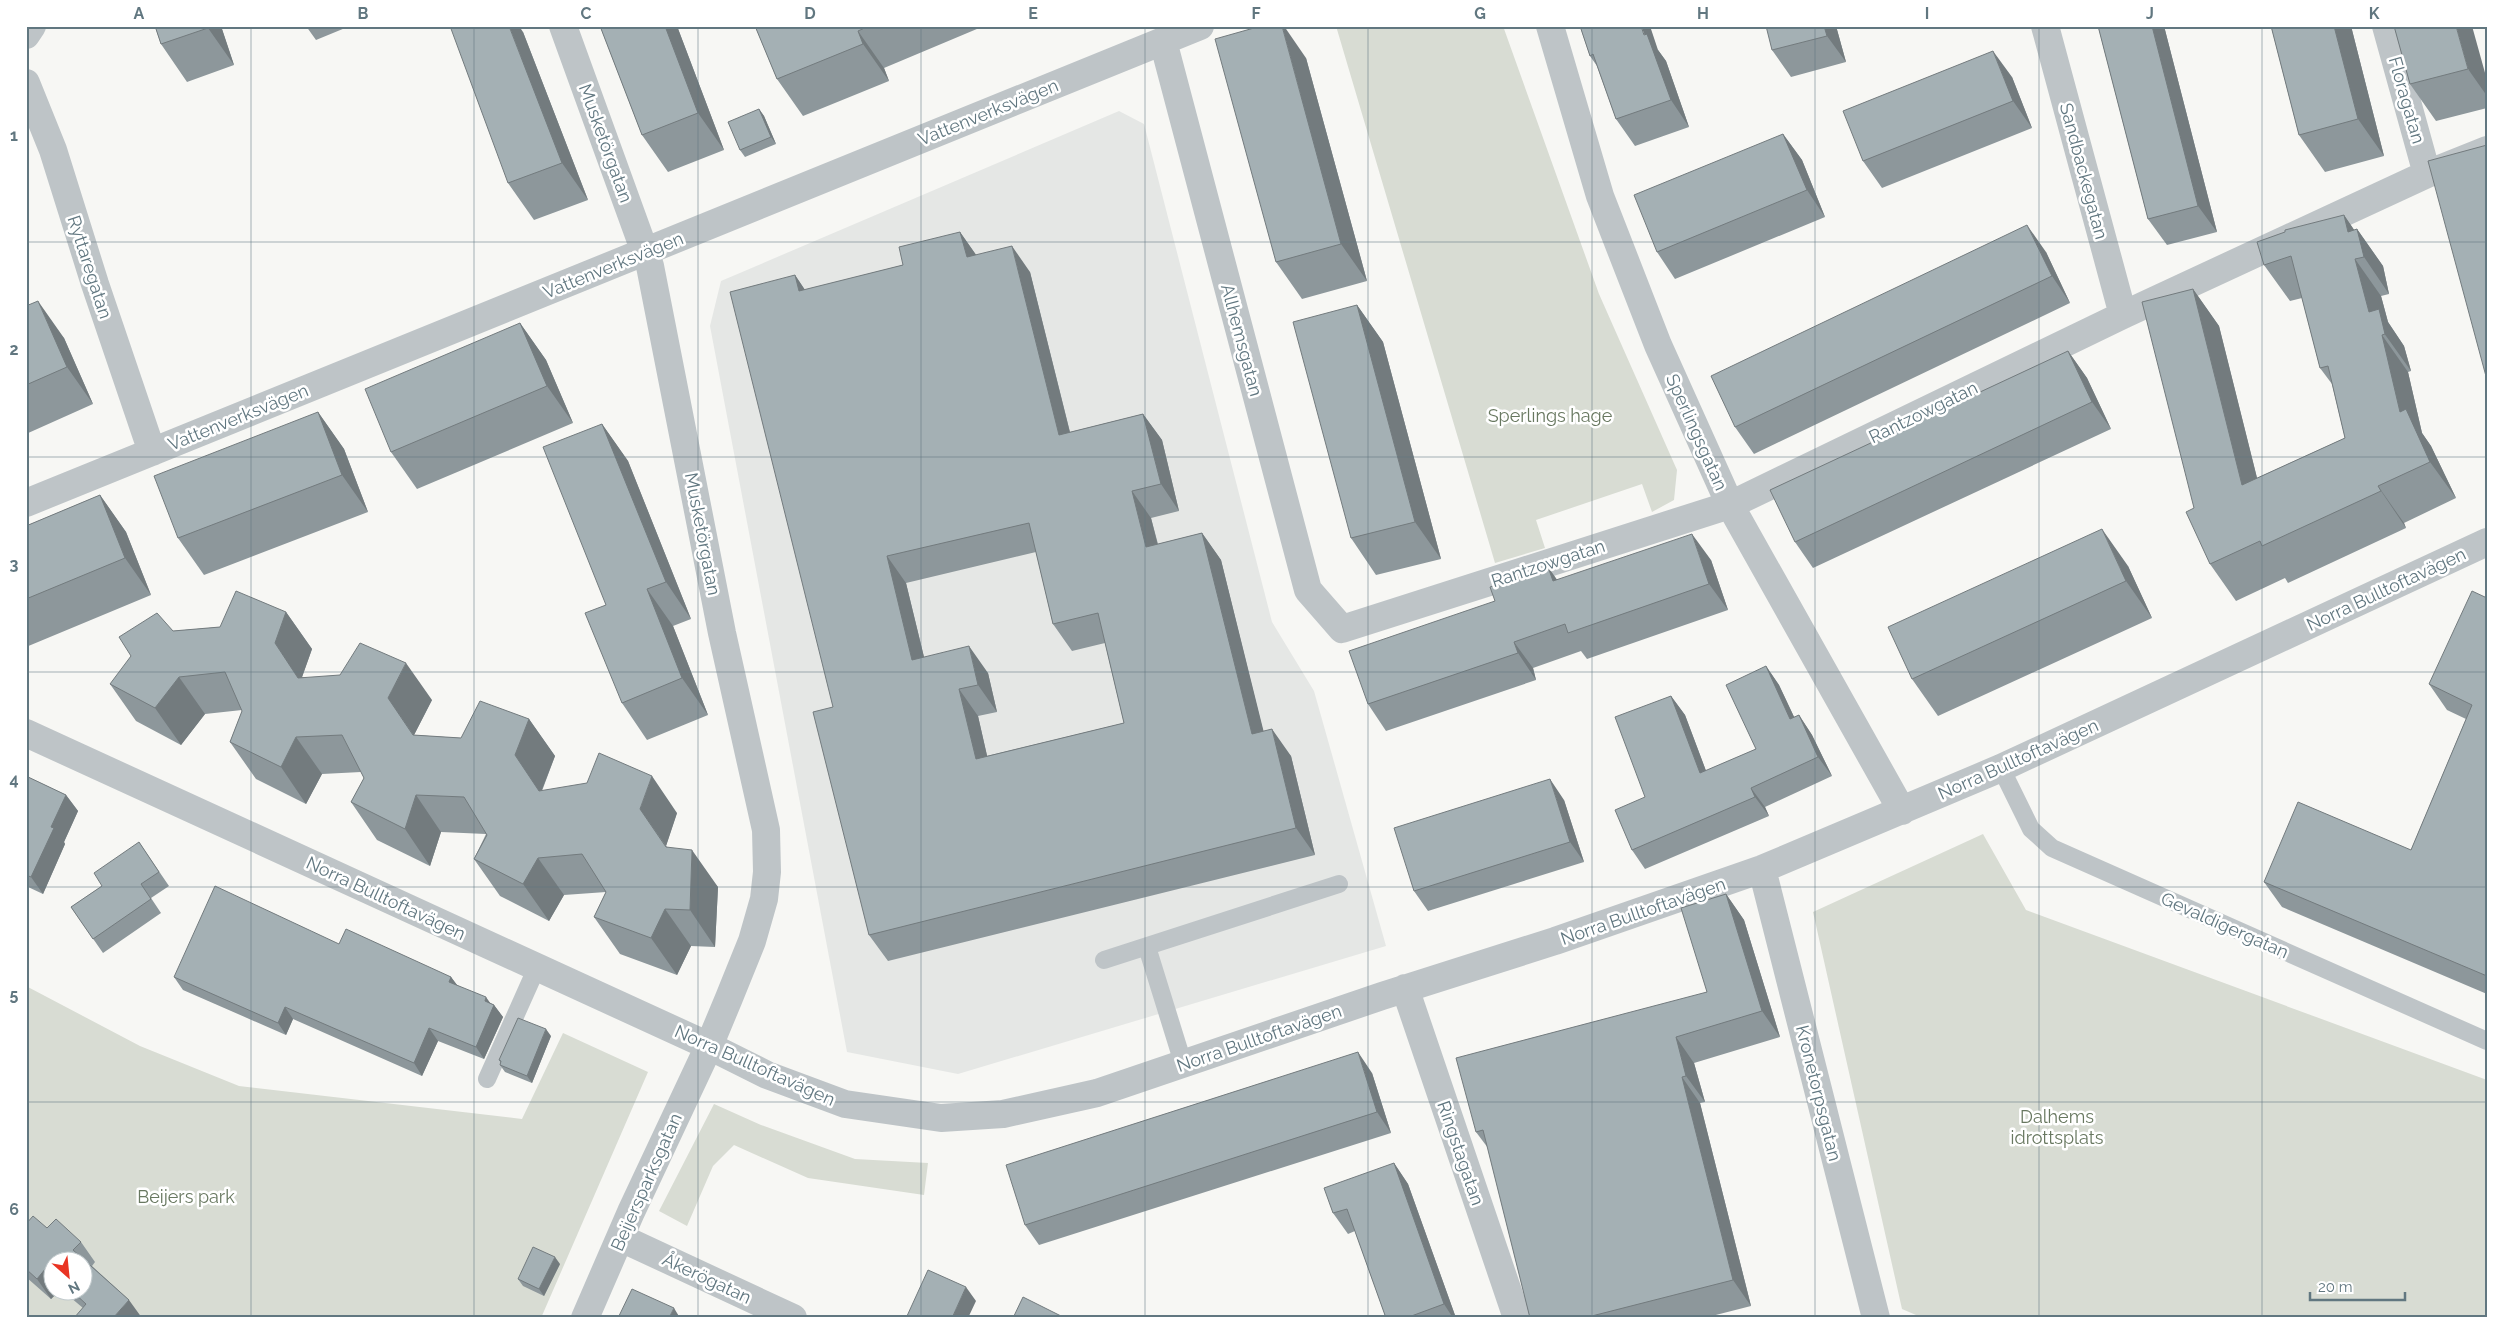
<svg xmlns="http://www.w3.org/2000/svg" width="2513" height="1344" viewBox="0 0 2513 1344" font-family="Raleway,sans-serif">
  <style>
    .built { fill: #e5e7e5 }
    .green { fill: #d8dcd3; fill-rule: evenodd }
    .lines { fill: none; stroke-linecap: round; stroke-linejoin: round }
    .lane { stroke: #bec4c7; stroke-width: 18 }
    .street { stroke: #bec4c7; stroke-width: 28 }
    .wall { fill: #8d979b; fill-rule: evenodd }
    .shaded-wall { fill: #737b7e }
    .building { fill: #a4b0b4; stroke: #737b7e; fill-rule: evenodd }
    .grid { fill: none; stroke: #617780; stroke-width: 1; stroke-opacity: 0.55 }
    .labels { text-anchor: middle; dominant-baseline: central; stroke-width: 5; stroke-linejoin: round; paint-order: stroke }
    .street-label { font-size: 18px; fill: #617780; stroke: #fff }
    .park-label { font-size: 18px; fill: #687860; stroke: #fff }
    .neatline { fill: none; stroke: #617780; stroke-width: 2 }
    .grid-label { font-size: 16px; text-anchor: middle; font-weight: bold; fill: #617780 }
  </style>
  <rect width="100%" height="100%" fill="#f7f7f4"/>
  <path class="built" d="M 1119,111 L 1144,124 L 1272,622 L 1314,691 L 1386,946 L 958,1074 L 847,1052 L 710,326 L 721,281 Z"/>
  <path class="green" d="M 1336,26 L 1503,26 L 1599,294 L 1677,470 L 1674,500 L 1652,512 L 1642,484 L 1536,520 L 1545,548 L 1495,563 Z
    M 1983,834 L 2026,910 L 2487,1080 L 2487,1318 L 1923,1318 L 1902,1309 L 1813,912 Z
    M 26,986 L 140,1046 L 239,1086 L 522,1119 L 563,1033 L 648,1072 L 541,1318 L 26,1318 ZM 52,1262 L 82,1262 L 82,1292 L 52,1292 Z
    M 714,1104 L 761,1125 L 855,1159 L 928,1163 L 924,1195 L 808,1178 L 734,1145 L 713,1166 L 687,1226 L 659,1211 Z"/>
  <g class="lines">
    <path class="lane" d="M 2001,768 L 2031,829 L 2052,848 L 2487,1041
      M 1147,947 L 1183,1063
      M 1104,960 L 1339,884
      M 487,1079 L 537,967"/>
    <path class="street" d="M 563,26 L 650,266 L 722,633 L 766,830 L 767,872 L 764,899 L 752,941 L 729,998 L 709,1046 L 631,1212 L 585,1318
      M 1550,26 L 1600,196 L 1658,345 L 1730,505 L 1902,811
      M 2045,26 L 2123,315
      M 2386,26 L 2427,174
      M 26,35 L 32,26
      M 1163,41 L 1308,590 L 1342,629 L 1730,505 L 2123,315 L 2427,174 L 2487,150
      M 26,83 L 53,150 L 95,284 L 152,452
      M 26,503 L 1200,26
      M 26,733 L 709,1046 L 767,1075 L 845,1104 L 941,1118 L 1003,1114 L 1097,1093 L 1382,996 L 1555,941 L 1762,869 L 2001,768 L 2487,542
      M 1762,869 L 1876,1318
      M 1405,988 L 1517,1318
      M 621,1238 L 793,1318"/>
  </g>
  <path class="wall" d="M 155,26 L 221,26 L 234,65 L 187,82 L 161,44 Z
    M 306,26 L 350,26 L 316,40 Z
    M 600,26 L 677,26 L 724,150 L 668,172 L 642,135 Z
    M 755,26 L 984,26 L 884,68 L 889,81 L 803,116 L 777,79 Z
    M 1580,26 L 1658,50 L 1666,61 L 1689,127 L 1635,146 L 1616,119 L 1597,66 L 1590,56 Z
    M 1836,26 L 1846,62 L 1791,77 L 1772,50 Z
    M 2098,26 L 2164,26 L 2217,232 L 2167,245 L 2148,219 Z
    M 2271,26 L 2351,26 L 2384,156 L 2325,172 L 2299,135 Z
    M 2394,26 L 2487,80 L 2487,108 L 2436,121 L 2410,84 Z
    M 523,32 L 588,200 L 534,220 L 508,183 Z
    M 1306,58 L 1367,281 L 1302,299 L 1276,262 Z
    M 2012,77 L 2032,128 L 1882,188 L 1863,161 Z
    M 759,109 L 764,116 L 776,144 L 745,157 L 740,150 Z
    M 1783,134 L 1802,160 L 1825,217 L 1675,279 L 1657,252 Z
    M 2344,215 L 2354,230 L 2357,229 L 2383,266 L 2389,294 L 2381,296 L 2388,322 L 2404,346 L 2411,371 L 2408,372 L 2422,433 L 2431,446 L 2456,498 L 2404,523 L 2406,528 L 2288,583 L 2285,578 L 2236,601 L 2210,564 L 2194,508 L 2193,289 L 2219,326 L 2257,478 L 2345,438 L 2332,384 L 2320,368 L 2302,298 L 2290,301 L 2264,265 Z
    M 960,232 L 976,255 L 1030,272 L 1070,432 L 1143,414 L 1162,440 L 1179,511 L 1151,518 L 1158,544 L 1202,533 L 1221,560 L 1263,731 L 1291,756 L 1315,855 L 888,961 L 869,935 L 833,707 L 795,275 L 805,290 L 903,265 ZM 1036,552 L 1053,624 L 1072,651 L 1105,643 L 1124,723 L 987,756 L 978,716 L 997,712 L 988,673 L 924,657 L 906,583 Z
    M 2046,252 L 2070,303 L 1754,454 L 1735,427 Z
    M 1357,305 L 1383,342 L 1441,559 L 1376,575 L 1351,538 Z
    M 26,306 L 64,338 L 93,404 L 26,434 Z
    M 520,323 L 546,360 L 573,423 L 417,489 L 391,452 Z
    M 2068,351 L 2087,378 L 2111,429 L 1813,568 L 1795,542 Z
    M 318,412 L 344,449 L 368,512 L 204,575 L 178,538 Z
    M 602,424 L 628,461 L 691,619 L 673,626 L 708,715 L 647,740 L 622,703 L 606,605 Z
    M 100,495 L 126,532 L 151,595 L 26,647 L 26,526 Z
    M 1711,560 L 1728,610 L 1587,659 L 1581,651 L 1533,668 L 1536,680 L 1386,731 L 1368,704 L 1548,567 L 1557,580 Z
    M 2128,566 L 2152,618 L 1938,716 L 1912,679 Z
    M 2487,598 L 2487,994 L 2282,907 L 2264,882 L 2411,850 L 2466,719 L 2447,710 L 2429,684 Z
    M 286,612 L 312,649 L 302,677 L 432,700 L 414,735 L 461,738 L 529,719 L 555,756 L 542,791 L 677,813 L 666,846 L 718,887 L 715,947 L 691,946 L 677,975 L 620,954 L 594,917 L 606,892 L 564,895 L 549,921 L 500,896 L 474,859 L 486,834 L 441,832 L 430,866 L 377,840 L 351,802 L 364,778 L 361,772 L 322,774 L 306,804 L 256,779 L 230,742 L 242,711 L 242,710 L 205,714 L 181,745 L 136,721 L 110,684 L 173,631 L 220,627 Z
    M 1766,666 L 1779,685 L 1794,717 L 1799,715 L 1812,735 L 1832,776 L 1765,807 L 1769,816 L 1645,869 L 1632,850 L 1671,696 L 1685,715 L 1706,771 L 1756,749 Z
    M 26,776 L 66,795 L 78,811 L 64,842 L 65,844 L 43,894 L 26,886 Z
    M 1564,800 L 1584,862 L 1428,911 L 1414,891 Z
    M 139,842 L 169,886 L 151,898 L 161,913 L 103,953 L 71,907 L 102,886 Z
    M 1726,894 L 1744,920 L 1780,1037 L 1694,1063 L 1705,1102 L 1700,1103 L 1751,1306 L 1704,1318 L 1530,1318 L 1488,1148 L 1476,1132 L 1707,992 Z
    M 339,944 L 451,977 L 457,985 L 494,1005 L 503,1017 L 484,1059 L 438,1041 L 422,1076 L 293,1019 L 286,1035 L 183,990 L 174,977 Z
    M 551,1036 L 532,1083 L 505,1072 L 500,1065 L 501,1063 L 499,1060 Z
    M 1372,1073 L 1391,1133 L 1039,1245 L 1025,1225 Z
    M 1394,1163 L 1408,1184 L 1456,1318 L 1386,1318 L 1355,1231 L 1348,1234 L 1333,1213 Z
    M 26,1224 L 47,1228 L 81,1242 L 95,1262 L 92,1266 L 129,1300 L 83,1308 L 64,1292 L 82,1292 L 52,1262 L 52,1292 L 58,1292 L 51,1299 L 26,1277 Z
    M 560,1264 L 544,1296 L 523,1286 L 518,1279 Z"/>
  <path class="shaded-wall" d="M 208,26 L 221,26 L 234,65 L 208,28 Z
    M 509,26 L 519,26 L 523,32 L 588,200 L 562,163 Z
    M 665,26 L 677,26 L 724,150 L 698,113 Z
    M 1282,26 L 1284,26 L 1306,58 L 1367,281 L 1341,244 Z
    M 1641,26 L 1650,26 L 1658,50 L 1666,61 L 1689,127 L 1671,100 Z
    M 1824,26 L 1836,26 L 1846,62 L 1827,36 Z
    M 2152,26 L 2164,26 L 2217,232 L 2198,206 Z
    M 2334,26 L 2351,26 L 2384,156 L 2358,119 Z
    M 2456,26 L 2472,26 L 2487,80 L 2487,96 L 2468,69 Z
    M 858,31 L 884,68 L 889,81 L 863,44 Z
    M 1993,51 L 2012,77 L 2032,128 L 2013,101 Z
    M 759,109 L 764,116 L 776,144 L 771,137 Z
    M 1783,134 L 1802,160 L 1825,217 L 1807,190 Z
    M 2344,215 L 2359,237 L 2357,229 L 2383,266 L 2389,294 L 2364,257 L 2348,232 Z
    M 2027,225 L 2046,252 L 2070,303 L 2052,276 Z
    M 960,232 L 979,259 L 967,257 Z
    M 1012,246 L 1030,272 L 1077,461 L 1059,435 Z
    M 2355,259 L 2381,296 L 2388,322 L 2404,346 L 2411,371 L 2369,312 Z
    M 795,275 L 813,302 L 799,291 Z
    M 2193,289 L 2219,326 L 2268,522 L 2242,485 Z
    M 38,301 L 64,338 L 93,404 L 67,367 Z
    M 1357,305 L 1383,342 L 1441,559 L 1415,522 Z
    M 520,323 L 546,360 L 573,423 L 547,386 Z
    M 2382,335 L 2408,372 L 2422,433 L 2431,446 L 2456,498 L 2430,462 L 2400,412 Z
    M 2068,351 L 2087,378 L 2111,429 L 2092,402 Z
    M 318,412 L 344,449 L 368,512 L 342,475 Z
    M 1143,414 L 1162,440 L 1179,511 L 1161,484 Z
    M 602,424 L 628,461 L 691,619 L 666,582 Z
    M 2378,486 L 2404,523 L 2406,528 L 2381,491 Z
    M 1132,491 L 1151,518 L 1165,574 L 1146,547 Z
    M 100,495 L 126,532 L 151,595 L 125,558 Z
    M 2102,529 L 2128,566 L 2152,618 L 2126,581 Z
    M 1202,533 L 1221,560 L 1271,761 L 1252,734 Z
    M 1692,534 L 1711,560 L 1728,610 L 1709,584 Z
    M 887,556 L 906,583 L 931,686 L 912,660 Z
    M 1548,567 L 1567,594 L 1553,581 Z
    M 647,589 L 673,626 L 708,715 L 682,678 Z
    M 286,612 L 312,649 L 301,680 L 298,678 L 275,643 Z
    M 1514,642 L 1533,668 L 1536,680 L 1518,653 Z
    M 969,646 L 988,673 L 997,712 L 978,685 Z
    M 406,663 L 432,700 L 414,735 L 439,772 L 388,698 Z
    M 1766,666 L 1779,685 L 1804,738 L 1790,719 Z
    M 179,677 L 205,714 L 181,745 L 155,708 Z
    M 959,689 L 978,716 L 994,786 L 976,759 Z
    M 1671,696 L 1685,715 L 1714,792 L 1700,773 Z
    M 1799,715 L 1812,735 L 1832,776 L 1818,757 Z
    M 529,719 L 555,756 L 541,792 L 539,791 L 515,755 Z
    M 1272,729 L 1291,756 L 1315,855 L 1296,828 Z
    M 296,737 L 322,774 L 306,804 L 281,767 Z
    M 652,776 L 677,813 L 666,846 L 640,809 Z
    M 1550,779 L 1564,800 L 1584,862 L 1570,842 Z
    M 1751,788 L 1765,807 L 1769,816 L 1755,797 Z
    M 66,795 L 78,811 L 64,842 L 65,844 L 43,894 L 31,877 L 51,827 Z
    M 416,795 L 441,832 L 430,866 L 405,829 Z
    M 692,850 L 718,887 L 715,947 L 690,910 Z
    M 538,858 L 564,895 L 549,921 L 523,884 Z
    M 1726,894 L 1744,920 L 1780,1037 L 1762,1011 Z
    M 665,909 L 691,946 L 677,975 L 651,938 Z
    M 451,977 L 460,989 L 449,982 Z
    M 486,997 L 493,1007 L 494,1005 L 503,1017 L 484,1059 L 476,1047 L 485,1001 Z
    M 285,1007 L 293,1019 L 286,1035 L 278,1023 Z
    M 429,1028 L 438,1041 L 422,1076 L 414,1063 Z
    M 546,1029 L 551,1036 L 532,1083 L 527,1076 Z
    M 1676,1037 L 1694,1063 L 1705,1102 L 1686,1076 Z
    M 1358,1052 L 1372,1073 L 1391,1133 L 1377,1112 Z
    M 1682,1077 L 1700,1103 L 1751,1306 L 1733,1280 Z
    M 1394,1163 L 1408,1184 L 1456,1318 L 1453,1318 L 1444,1304 Z
    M 555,1257 L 560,1264 L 544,1296 L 539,1289 Z
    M 46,1268 L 52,1277 L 52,1292 L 58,1292 L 51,1299 L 37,1279 Z
    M 966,1287 L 976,1301 L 968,1318 L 952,1318 Z
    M 129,1300 L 142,1318 L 113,1318 Z
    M 674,1308 L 680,1318 L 669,1318 Z"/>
  <path class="building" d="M 155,26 L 208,26 L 208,28 L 161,44 Z
    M 450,26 L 509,26 L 562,163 L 508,183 Z
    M 600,26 L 665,26 L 698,113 L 642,135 Z
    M 755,26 L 869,26 L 858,31 L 863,44 L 777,79 Z
    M 1261,26 L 1282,26 L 1341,244 L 1276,262 L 1215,39 Z
    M 1580,26 L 1641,26 L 1644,35 L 1647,34 L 1671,100 L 1616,119 L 1593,54 L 1590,56 Z
    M 1766,26 L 1824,26 L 1827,36 L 1772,50 Z
    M 2098,26 L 2152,26 L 2198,206 L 2148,219 Z
    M 2271,26 L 2334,26 L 2358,119 L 2299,135 Z
    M 2394,26 L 2456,26 L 2468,69 L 2410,84 Z
    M 1993,51 L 2013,101 L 1863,161 L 1843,111 Z
    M 759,109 L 771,137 L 740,150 L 728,122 Z
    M 1783,134 L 1807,190 L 1657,252 L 1634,195 Z
    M 2487,145 L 2487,380 L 2428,161 Z
    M 2344,215 L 2348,232 L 2357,229 L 2364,257 L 2355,259 L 2369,312 L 2379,309 L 2385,334 L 2382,335 L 2400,412 L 2406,409 L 2430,462 L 2378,486 L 2381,491 L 2262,546 L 2260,541 L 2210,564 L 2186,512 L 2194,508 L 2142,302 L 2193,289 L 2242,485 L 2345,438 L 2328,366 L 2320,368 L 2291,256 L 2264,265 L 2257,242 L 2285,232 L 2285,230 Z
    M 2027,225 L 2052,276 L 1735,427 L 1711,376 Z
    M 960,232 L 967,257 L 1012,246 L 1059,435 L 1143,414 L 1161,484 L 1132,491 L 1146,547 L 1202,533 L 1252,734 L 1272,729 L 1296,828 L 869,935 L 813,712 L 833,707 L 730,292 L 795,275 L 799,291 L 903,265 L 899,247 ZM 1029,523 L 1053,624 L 1098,613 L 1124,723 L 976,759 L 959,689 L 978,685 L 969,646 L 912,660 L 887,556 Z
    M 38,301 L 67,367 L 26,385 L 26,306 Z
    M 1357,305 L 1415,522 L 1351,538 L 1293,322 Z
    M 520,323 L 547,386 L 391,452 L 365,389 Z
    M 2068,351 L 2092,402 L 1795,542 L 1770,490 Z
    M 318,412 L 342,475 L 178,538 L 154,476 Z
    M 602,424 L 666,582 L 647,589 L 682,678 L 622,703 L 585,613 L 606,605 L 543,447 Z
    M 100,495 L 125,558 L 26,599 L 26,526 Z
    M 2102,529 L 2126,581 L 1912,679 L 1888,627 Z
    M 1692,534 L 1709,584 L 1568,633 L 1565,624 L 1514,642 L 1518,653 L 1368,704 L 1349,651 L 1495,601 L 1490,587 L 1548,567 L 1553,581 Z
    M 236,591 L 286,612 L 275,643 L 298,678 L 340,675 L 360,643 L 406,663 L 388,698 L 413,735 L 461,738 L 480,701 L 529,719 L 515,755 L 539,791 L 587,783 L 599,753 L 652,776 L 640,809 L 666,847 L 692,850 L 690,910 L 665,909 L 651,938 L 594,917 L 606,892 L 582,854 L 538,858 L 523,884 L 474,859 L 487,835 L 464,797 L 416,795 L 405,829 L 351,802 L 364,778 L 342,735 L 296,737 L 281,767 L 230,742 L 242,711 L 225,672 L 179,677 L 155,708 L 110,684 L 131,656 L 119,637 L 157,613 L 173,631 L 220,627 Z
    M 2472,591 L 2487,598 L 2487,976 L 2264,882 L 2298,802 L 2411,850 L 2472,705 L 2429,684 Z
    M 1766,666 L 1790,719 L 1799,715 L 1818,757 L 1751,788 L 1755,797 L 1632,850 L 1615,810 L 1645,797 L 1615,717 L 1671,696 L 1700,773 L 1756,749 L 1726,685 Z
    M 26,776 L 66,795 L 51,827 L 54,828 L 31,877 L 26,875 Z
    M 1550,779 L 1570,842 L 1414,891 L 1394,828 Z
    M 139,842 L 159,872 L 141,884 L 151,899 L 93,939 L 71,907 L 102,886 L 94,873 Z
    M 215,886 L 339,944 L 346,929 L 451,977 L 449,982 L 486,997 L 485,1001 L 494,1005 L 476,1047 L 429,1028 L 414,1063 L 285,1007 L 278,1023 L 174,977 Z
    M 1726,894 L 1762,1011 L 1676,1037 L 1686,1076 L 1682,1077 L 1733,1280 L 1584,1318 L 1530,1318 L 1483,1130 L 1476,1132 L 1456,1058 L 1707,992 L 1681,908 Z
    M 518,1018 L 546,1029 L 527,1076 L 500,1065 L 501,1061 L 499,1060 Z
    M 1358,1052 L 1377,1112 L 1025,1225 L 1006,1165 Z
    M 1394,1163 L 1444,1304 L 1406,1318 L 1386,1318 L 1347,1209 L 1333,1213 L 1324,1188 Z
    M 33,1216 L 47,1228 L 56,1219 L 81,1242 L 73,1250 L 129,1300 L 113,1318 L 74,1318 L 86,1304 L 73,1292 L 82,1292 L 82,1262 L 52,1262 L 52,1274 L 46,1268 L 37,1279 L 26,1269 L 26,1224 Z
    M 533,1247 L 555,1257 L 539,1289 L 518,1279 Z
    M 928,1270 L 966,1287 L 952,1318 L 911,1318 L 907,1316 Z
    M 632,1289 L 674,1308 L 669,1318 L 618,1318 Z
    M 1023,1297 L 1061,1316 L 1060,1318 L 1013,1318 Z"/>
  <path class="grid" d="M 251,26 L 251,1318M 474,26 L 474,1318M 698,26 L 698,1318M 921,26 L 921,1318M 1145,26 L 1145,1318M 1368,26 L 1368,1318M 1592,26 L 1592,1318M 1815,26 L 1815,1318M 2039,26 L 2039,1318M 2262,26 L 2262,1318M 26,242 L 2487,242M 26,457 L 2487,457M 26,672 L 2487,672M 26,887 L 2487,887M 26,1102 L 2487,1102"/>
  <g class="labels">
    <g class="street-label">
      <text transform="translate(2407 100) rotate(74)">Floragatan</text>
      <text transform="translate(988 112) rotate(-22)">Vattenverksvägen</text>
      <text transform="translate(606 143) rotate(70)">Musketörgatan</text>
      <text transform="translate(2084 171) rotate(75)">Sandbackegatan</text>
      <text transform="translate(613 265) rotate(-22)">Vattenverksvägen</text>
      <text transform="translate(90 267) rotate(72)">Ryttaregatan</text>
      <text transform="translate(1242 340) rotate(75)">Allhemsgatan</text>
      <text transform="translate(1923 412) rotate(-26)">Rantzowgatan</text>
      <text transform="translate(238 417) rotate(-22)">Vattenverksvägen</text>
      <text transform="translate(1697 432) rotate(66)">Sperlingsgatan</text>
      <text transform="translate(703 534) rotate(79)">Musketörgatan</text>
      <text transform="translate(1548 563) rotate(-18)">Rantzowgatan</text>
      <text transform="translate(2386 589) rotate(-25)">Norra Bulltoftavägen</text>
      <text transform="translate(2018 759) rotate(-24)">Norra Bulltoftavägen</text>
      <text transform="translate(386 898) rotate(25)">Norra Bulltoftavägen</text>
      <text transform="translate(1643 911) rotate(-19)">Norra Bulltoftavägen</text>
      <text transform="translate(2225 925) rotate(24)">Gevaldigergatan</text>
      <text transform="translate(1259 1038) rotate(-19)">Norra Bulltoftavägen</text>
      <text transform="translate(755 1065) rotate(24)">Norra Bulltoftavägen</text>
      <text transform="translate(1819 1093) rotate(76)">Kronetorpsgatan</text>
      <text transform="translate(1461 1153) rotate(71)">Ringstagatan</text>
      <text transform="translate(646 1182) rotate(-66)">Beijersparksgatan</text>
      <text transform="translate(707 1278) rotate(25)">Åkerögatan</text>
    </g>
    <g class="park-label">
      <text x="1550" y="415">Sperlings hage</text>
      <text x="2057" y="1116">Dalhems<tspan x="2057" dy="21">idrottsplats</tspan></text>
      <text x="186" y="1196">Beijers park</text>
    </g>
  </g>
  <rect width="2513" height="1344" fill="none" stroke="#ffffff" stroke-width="55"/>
  <g transform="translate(68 1276) rotate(153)"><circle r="24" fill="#ffffff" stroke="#c0c9cc"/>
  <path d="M0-4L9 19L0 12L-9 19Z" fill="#e93423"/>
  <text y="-8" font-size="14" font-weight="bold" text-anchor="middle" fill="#617780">N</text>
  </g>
  <path d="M2310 1292v8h95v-8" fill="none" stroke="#617780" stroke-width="2.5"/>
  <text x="2318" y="1292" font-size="15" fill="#617780" stroke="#ffffff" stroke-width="4" paint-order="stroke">20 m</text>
  <rect x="28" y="28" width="2458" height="1288" class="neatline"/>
  <g class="grid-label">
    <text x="139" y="19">A</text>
    <text x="363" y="19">B</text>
    <text x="586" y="19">C</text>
    <text x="810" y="19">D</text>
    <text x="1033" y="19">E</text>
    <text x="1256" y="19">F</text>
    <text x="1480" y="19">G</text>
    <text x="1703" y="19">H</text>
    <text x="1927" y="19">I</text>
    <text x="2150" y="19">J</text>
    <text x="2374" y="19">K</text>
    <text x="14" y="141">1</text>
    <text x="14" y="355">2</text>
    <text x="14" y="570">3</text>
    <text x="14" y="785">4</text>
    <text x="14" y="1000">5</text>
    <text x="14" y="1215">6</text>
  </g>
</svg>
